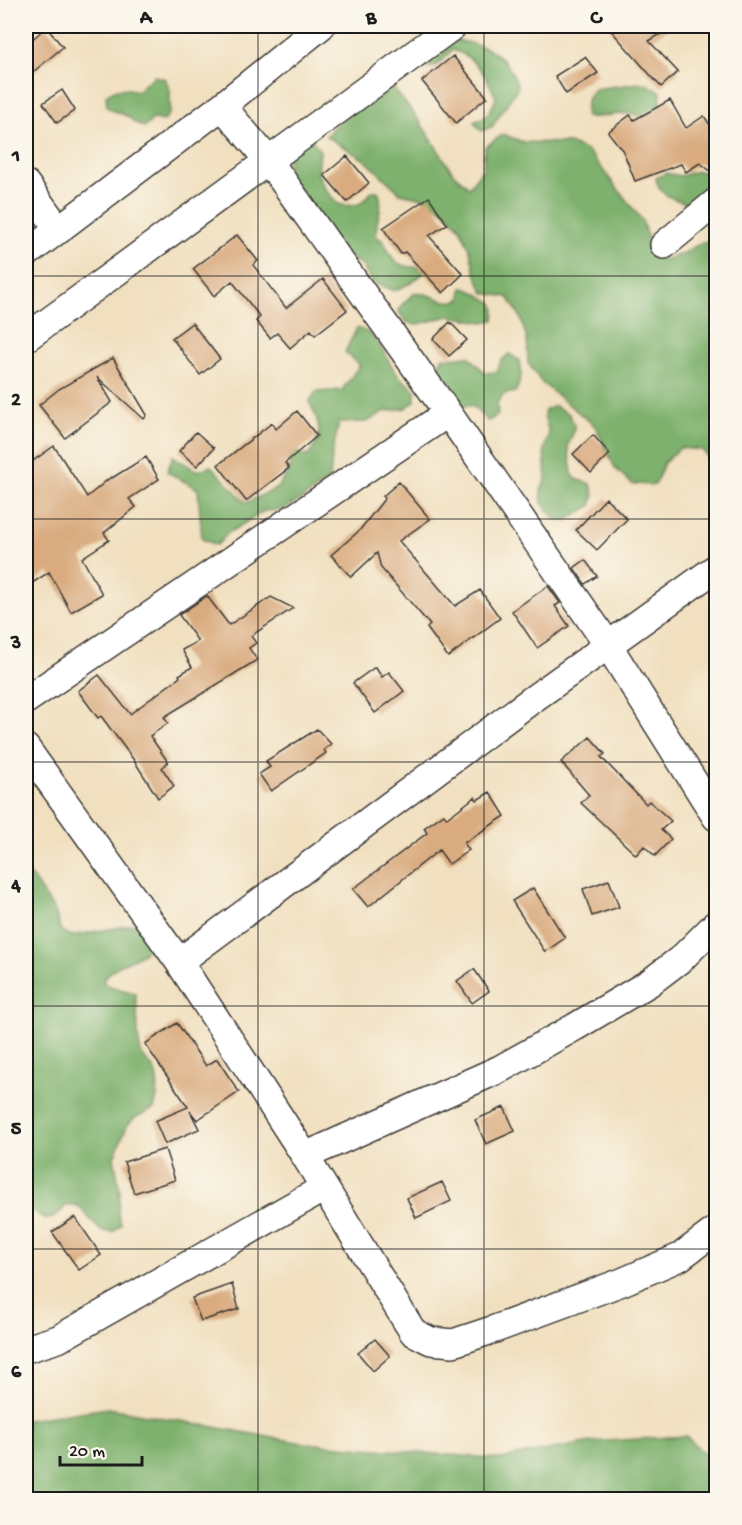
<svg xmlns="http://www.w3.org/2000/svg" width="742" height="1525" viewBox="0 0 742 1525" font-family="'Gochi Hand',sans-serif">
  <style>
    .forest { fill: #7eb16d; stroke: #4d6644; stroke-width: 1.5 }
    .building { fill: #d9ab7f }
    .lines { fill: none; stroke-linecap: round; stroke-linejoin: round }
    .street-casing { stroke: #3c3935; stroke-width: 30 }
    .street { stroke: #fff; stroke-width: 27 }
    .grid { fill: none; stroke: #1c1c1c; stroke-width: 1.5; stroke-opacity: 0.55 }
    .neatline { fill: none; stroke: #1c1c1c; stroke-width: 2 }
    .grid-label { font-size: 20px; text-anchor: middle; font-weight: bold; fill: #1c1c1c }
  </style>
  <rect width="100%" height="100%" fill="#fbf7ec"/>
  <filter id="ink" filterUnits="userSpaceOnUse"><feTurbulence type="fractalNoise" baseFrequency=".0167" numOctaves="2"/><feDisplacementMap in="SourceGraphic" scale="12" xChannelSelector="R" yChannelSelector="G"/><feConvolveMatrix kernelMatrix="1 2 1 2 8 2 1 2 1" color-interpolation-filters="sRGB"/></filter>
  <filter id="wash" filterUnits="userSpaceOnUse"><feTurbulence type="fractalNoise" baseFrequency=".008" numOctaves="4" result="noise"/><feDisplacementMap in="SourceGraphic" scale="24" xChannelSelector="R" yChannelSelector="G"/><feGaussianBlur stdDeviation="1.35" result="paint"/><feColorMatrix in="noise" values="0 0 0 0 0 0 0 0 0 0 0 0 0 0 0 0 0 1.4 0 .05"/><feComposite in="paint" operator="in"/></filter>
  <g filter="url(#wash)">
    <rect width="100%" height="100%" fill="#f1e0c0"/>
    <path class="forest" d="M 444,39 C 478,42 507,50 518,87 L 492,127 L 481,131 L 474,122 C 487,117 491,111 496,98 C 488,78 474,55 452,50 C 438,65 435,72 413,65 Z
      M 154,76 L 165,79 L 170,90 L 170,112 L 164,121 L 153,119 L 145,127 C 131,123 135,121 127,116 C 118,111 117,115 107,107 L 106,95 C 117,87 124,87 137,91 Z
      M 387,81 L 416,116 L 453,173 L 469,187 L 483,169 L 485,147 L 503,134 L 523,142 L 569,143 L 589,152 L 642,220 L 649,242 L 662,260 L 683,254 L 702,242 L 716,240 L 716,468 L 702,450 L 680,448 L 664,463 L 655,485 L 632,484 L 615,468 L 595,426 L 542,383 L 528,363 L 527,339 L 520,316 L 508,297 L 484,293 L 475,273 L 470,250 L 460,228 L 444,210 L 423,198 L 400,193 L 365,160 L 326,136 L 341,118 Z
      M 640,83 L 646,84 L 661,92 L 660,107 L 644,119 C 629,107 604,119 586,117 C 584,107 587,97 594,89 Z
      M 309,136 L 320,151 L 318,174 L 325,189 L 338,204 C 356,208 362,205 372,191 L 378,191 C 386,209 373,220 377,237 C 390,243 387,260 402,265 C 407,267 416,267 422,268 L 425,272 L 411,283 L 394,291 L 372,282 L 361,264 L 349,258 L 289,191 L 287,158 Z
      M 697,171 L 707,173 L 715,180 L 716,188 L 712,198 L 693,206 C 677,198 659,199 656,178 L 666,173 L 680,176 Z
      M 462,288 C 472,288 483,298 493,303 L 495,308 L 494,320 L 483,322 L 449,316 L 415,325 L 405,321 L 399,312 L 401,306 L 413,294 C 430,290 445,308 461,299 Z
      M 357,328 C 382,335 382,355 397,374 C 402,380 409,385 415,390 L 415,401 L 406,408 L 383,412 L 367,422 L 339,422 L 332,454 L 330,479 L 302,499 L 282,510 L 264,511 L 228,533 L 217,545 L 202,539 L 198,489 L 167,472 L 173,456 L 197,471 L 211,466 L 246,503 L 277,488 L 291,468 L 286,455 L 297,453 L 308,456 C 324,436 321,424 309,402 L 316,392 L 342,390 L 360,365 L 345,352 Z
      M 509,354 L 519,360 C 522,373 522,381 515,392 L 504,394 L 497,403 L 498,415 L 488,421 L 472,406 L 449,405 C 441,386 430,373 444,356 L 446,358 L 469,356 L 485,373 L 497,372 L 501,361 Z
      M 555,406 L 569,414 L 574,425 L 574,431 L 568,445 L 572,474 L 576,479 L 591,484 L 594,495 L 591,506 L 567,520 L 561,521 L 554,518 L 542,503 L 541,490 L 546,480 L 544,450 L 549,433 L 544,415 L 545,410 Z
      M 26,869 L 55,911 L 61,931 L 72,936 L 152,921 L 154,942 C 140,962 113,961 103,982 C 113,989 123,989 135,993 C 139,1012 136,1031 140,1049 C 142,1059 148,1061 153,1068 C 160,1079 158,1097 154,1109 L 134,1118 L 127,1126 L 114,1157 L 120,1191 L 118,1213 L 121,1224 L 113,1232 L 101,1231 L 77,1205 L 66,1205 C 51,1227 41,1220 26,1203 Z
      M 108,1408 L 303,1443 L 500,1459 L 591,1442 L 686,1436 L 716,1465 L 716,1499 L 26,1499 L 26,1420 Z"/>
    <g id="blocks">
      <path class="building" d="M 607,26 L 674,26 L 649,41 L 678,72 L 661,87 Z
        M 46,27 L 63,47 L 26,78 L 26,45 Z
        M 453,56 L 487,97 L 456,123 L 422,81 Z
        M 585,57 L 598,73 L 566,94 L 555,76 Z
        M 62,90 L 75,110 L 57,123 L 43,103 Z
        M 670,100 L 686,128 L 704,116 L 717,135 L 717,176 L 700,163 L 686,172 L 681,164 L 635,181 L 623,151 L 608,132 L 630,115 L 634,120 Z
        M 347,156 L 369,183 L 347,202 L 324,175 Z
        M 429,197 L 447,224 L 429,236 L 463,274 L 443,293 L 405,252 L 401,254 L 383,228 Z
        M 237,235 L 258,261 L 253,265 L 286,308 L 323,279 L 347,310 L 315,335 L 311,330 L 290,348 L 277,333 L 270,338 L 256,321 L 260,317 L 232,281 L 214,296 L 193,269 Z
        M 450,322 L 467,340 L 449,356 L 433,339 Z
        M 192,323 L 220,359 L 200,375 L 172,338 Z
        M 113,358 L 147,415 L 144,419 L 97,377 L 112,402 L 65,438 L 39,405 L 59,389 Z
        M 297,411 L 317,436 L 285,463 L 289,468 L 246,501 L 218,465 L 272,423 L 276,429 Z
        M 196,432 L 214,448 L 197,466 L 179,451 Z
        M 593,435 L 610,454 L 591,473 L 573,454 Z
        M 54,446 L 87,497 L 111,477 L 112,478 L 146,457 L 159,479 L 129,499 L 136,507 L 104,533 L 109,540 L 82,558 L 102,594 L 71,612 L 49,572 L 26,587 L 26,466 Z
        M 399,482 L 430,519 L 399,541 L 455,606 L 480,590 L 500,618 L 448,657 L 427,628 L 430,625 L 381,568 L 377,553 L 351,577 L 331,555 L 359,531 L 385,498 L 383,496 Z
        M 606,498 L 627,519 L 597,550 L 576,530 Z
        M 585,560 L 597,576 L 585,584 L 574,568 Z
        M 548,586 L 560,603 L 555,606 L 569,626 L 537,648 L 512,611 Z
        M 207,596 L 229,625 L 271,597 L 293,608 L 251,636 L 256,643 L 249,648 L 257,660 L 164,717 L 168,723 L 150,736 L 168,762 L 162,768 L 174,786 L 158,798 L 133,759 L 101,716 L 98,718 L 78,691 L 99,675 L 130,714 L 180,677 L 179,675 L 192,667 L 182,650 L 198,641 L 179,615 Z
        M 375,667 L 382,677 L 389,672 L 404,691 L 375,713 L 353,683 Z
        M 317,729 L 331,744 L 324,750 L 326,753 L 271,791 L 259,774 L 270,767 L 266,761 Z
        M 590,737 L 605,754 L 601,757 L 646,804 L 649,801 L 671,821 L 661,830 L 671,839 L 655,856 L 644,846 L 636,855 L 581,803 L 589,795 L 561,762 Z
        M 490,792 L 505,816 L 464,843 L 469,850 L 449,864 L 439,850 L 368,907 L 353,889 L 427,833 L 424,828 L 444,814 L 447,818 L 475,797 L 477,800 Z
        M 609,880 L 619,907 L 592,916 L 583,889 Z
        M 533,888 L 565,938 L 545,952 L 512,901 Z
        M 474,969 L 489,991 L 472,1003 L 457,981 Z
        M 177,1023 L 206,1066 L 217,1059 L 239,1092 L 197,1120 L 190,1111 L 199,1129 L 165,1144 L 155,1121 L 188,1107 L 145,1044 Z
        M 504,1107 L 515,1131 L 486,1144 L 475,1120 Z
        M 165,1149 L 175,1180 L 134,1193 L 124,1162 Z
        M 442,1182 L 451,1201 L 416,1218 L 407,1198 Z
        M 75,1217 L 101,1255 L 79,1270 L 52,1232 Z
        M 232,1284 L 239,1309 L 201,1321 L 192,1298 Z
        M 375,1339 L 390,1356 L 373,1371 L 358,1353 Z"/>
    </g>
  </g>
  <g filter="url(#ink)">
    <use href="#blocks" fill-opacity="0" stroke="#3c3935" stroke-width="1.5"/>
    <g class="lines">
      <defs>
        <path id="street" d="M 222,106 L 268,160 L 448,413 L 608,645 L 716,817
          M 26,184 L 59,230
          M 664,245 L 716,202
          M 26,254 L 222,106 L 321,26
          M 26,338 L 453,26
          M 26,700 L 448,413
          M 26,748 L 179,962 L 305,1156 L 413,1332 L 431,1341 L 453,1343 L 495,1329 L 622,1282 L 680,1257 L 716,1230
          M 179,962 L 533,699 L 716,568
          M 305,1156 L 500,1069 L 575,1027 L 649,983 L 682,958 L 716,924
          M 26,1349 L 58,1339 L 324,1188"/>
      </defs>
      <use href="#street" class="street-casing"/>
      <use href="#street" class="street"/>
    </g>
  </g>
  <path class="grid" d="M 258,26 L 258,1500M 484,26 L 484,1500M 26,276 L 716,276M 26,519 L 716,519M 26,762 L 716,762M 26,1006 L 716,1006M 26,1249 L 716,1249"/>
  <rect width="742" height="1525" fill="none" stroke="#fbf7ec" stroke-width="66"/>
  <path d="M60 1456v9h82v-9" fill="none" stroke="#1c1c1c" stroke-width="3"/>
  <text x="69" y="1456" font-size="18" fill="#1c1c1c" stroke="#fbf7ec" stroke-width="4.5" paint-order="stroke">20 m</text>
  <rect x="33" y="33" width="676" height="1459" class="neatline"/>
  <g class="grid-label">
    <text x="146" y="23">A</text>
    <text x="371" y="23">B</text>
    <text x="596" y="23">C</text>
    <text x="16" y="161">1</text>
    <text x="16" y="405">2</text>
    <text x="16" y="648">3</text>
    <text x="16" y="891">4</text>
    <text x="16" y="1134">5</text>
    <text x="16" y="1377">6</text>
  </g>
</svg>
